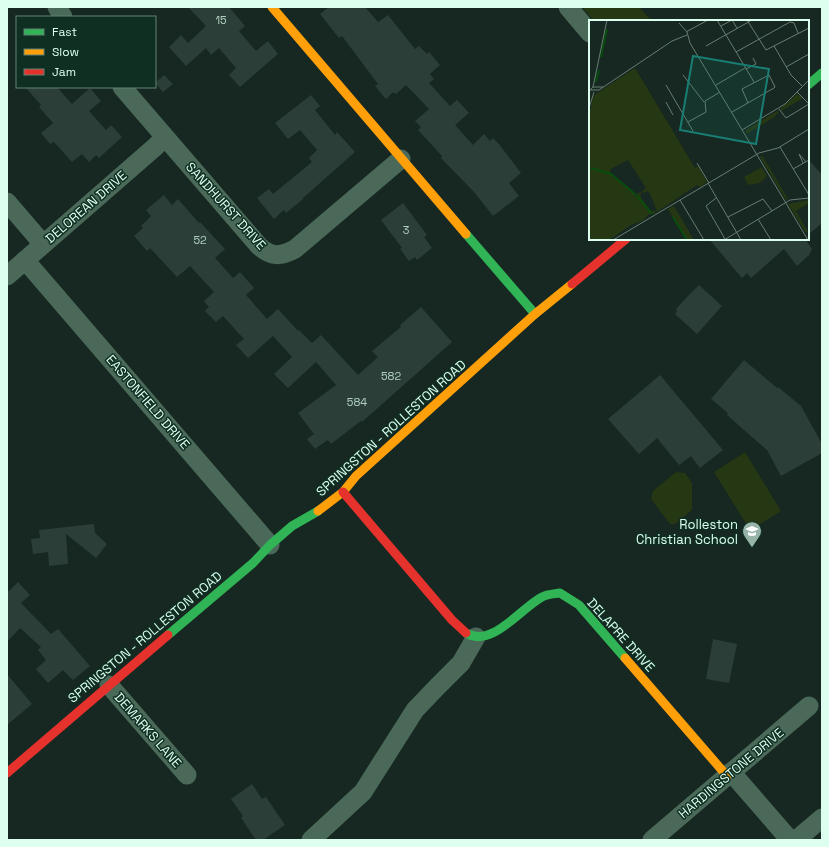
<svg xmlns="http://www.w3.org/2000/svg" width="829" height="847" viewBox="0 0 829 847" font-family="'Space Grotesk',sans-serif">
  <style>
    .green { fill: #263713 }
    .building { fill: #2b3f38 }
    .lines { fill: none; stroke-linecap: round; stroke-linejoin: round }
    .street { stroke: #4b6959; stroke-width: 19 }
    .fast { stroke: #30b455; stroke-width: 9 }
    .slow { stroke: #ff9f0a; stroke-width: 9 }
    .jam { stroke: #e5322d; stroke-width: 9 }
    .labels { text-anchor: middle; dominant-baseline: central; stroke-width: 3; stroke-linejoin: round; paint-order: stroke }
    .number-label { font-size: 11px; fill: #b0cfc2 }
    .street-label { font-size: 13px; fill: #ddfff0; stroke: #0f2f22 }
    .poi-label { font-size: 13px; fill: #ddfff0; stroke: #0f2f22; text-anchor: end }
    .inset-river { fill: none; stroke: #074d0d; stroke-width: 2 }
    .inset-road { fill: none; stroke: #667e74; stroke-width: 1 }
    .view { fill: #197d74; fill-opacity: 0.15; stroke: #197d74; stroke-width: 2 }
    .inset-edge { fill: none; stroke: #ddfff0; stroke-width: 2 }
  </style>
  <rect width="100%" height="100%" fill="#162821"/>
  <path class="green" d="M 582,7 L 639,7 L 652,21 L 594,21 Z
    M 745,452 L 781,511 L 750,530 L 714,472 Z
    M 676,472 L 685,473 L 692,483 L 692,510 L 675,524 L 670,524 L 651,499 L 653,491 Z"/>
  <path class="building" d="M 188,7 L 229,7 L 245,26 L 239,31 L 256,51 L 268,41 L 278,54 L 240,87 L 229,75 L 236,68 L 219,48 L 211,55 L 206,48 L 186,66 L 169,47 L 181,35 L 188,43 L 206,26 Z
    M 329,7 L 365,7 L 378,22 L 388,15 L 415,49 L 419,46 L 427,54 L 429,52 L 440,65 L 430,74 L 434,79 L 429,83 L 450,106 L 457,100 L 469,113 L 455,125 L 473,145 L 484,134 L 490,141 L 493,138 L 499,144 L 521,173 L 509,183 L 519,196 L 493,216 L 474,192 L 441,158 L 442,156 L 418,130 L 421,127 L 415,121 L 429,109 L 406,85 L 396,94 L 393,92 L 386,99 L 375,86 L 378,84 L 342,36 L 339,38 L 320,14 Z
    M 164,75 L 173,84 L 163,92 L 155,83 Z
    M 25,87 L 57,87 L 72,104 L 90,88 L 101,101 L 89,111 L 106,130 L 111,125 L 122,137 L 99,158 L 96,155 L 89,162 L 82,154 L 72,162 L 54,142 L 50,144 L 41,133 L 53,123 L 39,107 L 41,105 Z
    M 311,95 L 320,106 L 315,110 L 335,135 L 337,132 L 355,152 L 303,198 L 303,199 L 286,213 L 284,210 L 274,219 L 257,198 L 269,189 L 273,194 L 312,162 L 309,158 L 317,150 L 300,130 L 288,139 L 275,123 Z
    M 808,159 L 822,175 L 822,223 L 808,235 Z
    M 164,195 L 172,205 L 178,199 L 199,223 L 200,222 L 225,249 L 215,258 L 233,278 L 240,272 L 254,288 L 246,295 L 267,319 L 278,309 L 298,331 L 299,330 L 312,343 L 321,335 L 358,375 L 378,357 L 372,351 L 401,327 L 400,325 L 421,307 L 452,342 L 362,422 L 361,421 L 331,444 L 328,440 L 315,449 L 307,439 L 314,434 L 298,413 L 336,385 L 316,362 L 288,388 L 274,374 L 292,357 L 273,336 L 248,358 L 236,345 L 244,339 L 223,316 L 216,322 L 205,311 L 209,307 L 204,301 L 214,292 L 190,266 L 177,277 L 150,248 L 147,251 L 134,236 L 143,228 L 141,226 L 151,216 L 146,210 Z
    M 403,203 L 427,235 L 424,237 L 432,248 L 417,260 L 415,257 L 409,261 L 400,249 L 402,248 L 381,220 Z
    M 709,239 L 805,239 L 812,249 L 809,255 L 797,266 L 784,249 L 751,278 L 747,273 L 742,278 Z
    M 699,285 L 722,306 L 697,334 L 675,314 L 677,311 L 676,309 L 684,300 Z
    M 744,360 L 777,388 L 778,387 L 801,406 L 822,444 L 822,453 L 781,476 L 767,450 L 727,415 L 728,413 L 711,399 Z
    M 660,375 L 723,450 L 700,468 L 691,456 L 679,465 L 657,438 L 639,454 L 608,419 Z
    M 94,524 L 95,533 L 107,544 L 96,558 L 66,534 L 68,564 L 49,566 L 48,552 L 33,554 L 31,539 L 40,538 L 39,530 Z
    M 18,582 L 30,595 L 21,603 L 51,634 L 58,629 L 90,666 L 73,680 L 63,670 L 48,683 L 36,669 L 46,660 L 38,650 L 41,647 L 20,628 L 7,642 L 7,590 L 9,591 Z
    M 713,639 L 737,644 L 729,683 L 706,679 Z
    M 7,674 L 32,704 L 7,725 Z
    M 252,784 L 262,799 L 266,797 L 285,825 L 263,840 L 256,840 L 241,818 L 243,816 L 231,799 Z"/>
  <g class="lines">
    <path class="street" d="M 57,7 L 63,17
      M 568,7 L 590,33
      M 122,87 L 259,246 C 271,257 280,257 295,249 L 401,159
      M 7,202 L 43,244
      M 25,260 L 270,545
      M 7,276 L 155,147 L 165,137
      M 109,685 L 187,775
      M 731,772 L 790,840
      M 311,840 L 363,792 L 415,710 L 438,686 L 461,663 L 476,637
      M 652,840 L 809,706
      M 796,840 L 822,818"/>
    <path class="fast" d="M 808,85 L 822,73
      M 466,234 L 535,314
      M 466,633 C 491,649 521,608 542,597 C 547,594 554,594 560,593 L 579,605 L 625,658
      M 168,635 L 253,563 L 270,545 L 292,526 L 318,511"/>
    <path class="slow" d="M 272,7 L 466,234
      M 318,511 L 343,492 L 356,476 L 535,314 L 572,284
      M 625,658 L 727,776"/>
    <path class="jam" d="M 572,284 L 626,239
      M 343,492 L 452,620 L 466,633
      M 7,773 L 168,635"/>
  </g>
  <defs>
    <symbol id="school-pin" viewBox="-11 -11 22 30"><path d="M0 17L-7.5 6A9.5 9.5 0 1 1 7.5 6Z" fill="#97b4a8" stroke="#0f2f22"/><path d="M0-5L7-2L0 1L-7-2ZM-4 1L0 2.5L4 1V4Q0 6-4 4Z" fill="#fff"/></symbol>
  </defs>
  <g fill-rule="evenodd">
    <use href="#school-pin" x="741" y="520" width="22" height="30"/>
  </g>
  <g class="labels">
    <g class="number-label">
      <text x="221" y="20">15</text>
      <text x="406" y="230">3</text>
      <text x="200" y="240">52</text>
      <text x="391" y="376">582</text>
      <text x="357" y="402">584</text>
    </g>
    <g class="street-label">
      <text transform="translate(226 206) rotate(48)">SANDHURST DRIVE</text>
      <text transform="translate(86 207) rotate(-41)">DELOREAN DRIVE</text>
      <text transform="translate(148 402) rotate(49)">EASTONFIELD DRIVE</text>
      <text transform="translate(391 428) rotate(-42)">SPRINGSTON - ROLLESTON ROAD</text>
      <text transform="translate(621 635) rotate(48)">DELAPRE DRIVE</text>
      <text transform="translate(145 637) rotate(-40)">SPRINGSTON - ROLLESTON ROAD</text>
      <text transform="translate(148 730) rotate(49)">DEMARKS LANE</text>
      <text transform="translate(731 773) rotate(-40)">HARDINGSTONE DRIVE</text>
    </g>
    <g class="poi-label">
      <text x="738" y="524">Rolleston<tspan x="738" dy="15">Christian School</tspan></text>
    </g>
  </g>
  <g transform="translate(589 20)">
    <rect width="220" height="220" fill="#162821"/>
    <path d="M 46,48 L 106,148 L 109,146 L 118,162 L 111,167 L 108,165 L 68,192 L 63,178 L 59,171 L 55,173 L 53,171 L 57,168 L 39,140 L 22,149 L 21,153 L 46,175 L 53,171 L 51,176 L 62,192 L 65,190 L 67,193 L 60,194 L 53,201 L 42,205 L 20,220 L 0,220 L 0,98 L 4,76 ZM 208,74 L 214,78 L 192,91 L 192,88 ZM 188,91 L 190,92 L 184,98 L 157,114 L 157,110 ZM 173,135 L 199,179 L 197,180 L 171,137 ZM 173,147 L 178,156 L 171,163 L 159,165 L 155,157 ZM 220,180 L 220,183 L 207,191 L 219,212 L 217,213 L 199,184 ZM 85,186 L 105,220 L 97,220 L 79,189 Z" fill="#263713"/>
    <path class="inset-river" d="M 12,37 L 18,9M 7,62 L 10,50M 2,148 L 22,154 L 47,175M 48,176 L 63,194M 84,197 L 98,220"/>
    <path class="inset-road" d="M 128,0 L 165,62M 158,0 L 177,30 L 220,8M 90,3 L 98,12 L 101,23 L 219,220M 132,6 L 143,0 L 148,8M 97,12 L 119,0M 117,26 L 163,0M 185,26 L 202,55 L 213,66M 147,32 L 201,2 L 205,3 L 209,13M 197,47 L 220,34M 157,49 L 167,44 L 164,38M 94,55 L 115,82M 77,65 L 104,111M 127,65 L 156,48M 4,67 L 18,0M 14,67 L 4,67 L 1,70 L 10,70 L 83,21 L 98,15M 208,72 L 220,84M 77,82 L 84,95M 0,88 L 5,72M 190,89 L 197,98 L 220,84M 143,92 L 185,68 L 186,67 L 180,55 L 153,69 L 159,83M 99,102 L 117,92 L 116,81 L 131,72M 153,110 L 196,84 L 220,60M 191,127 L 220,175M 108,143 L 120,163M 214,143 L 210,134 L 217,142M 204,149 L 220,140M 119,163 L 152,220M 127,178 L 117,186 L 136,219M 91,180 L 115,220M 139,197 L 174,179 L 183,191M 169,199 L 182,220M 24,220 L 170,133 L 189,128 L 220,109M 135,220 L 201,180 L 220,178"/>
    <path class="view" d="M 104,36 L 180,49 L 167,124 L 91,110 Z"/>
    <rect width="220" height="220" class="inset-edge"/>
  </g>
  <rect width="829" height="847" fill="none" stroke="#ddfff0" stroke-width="16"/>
  <rect x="16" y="16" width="140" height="72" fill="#0f2f22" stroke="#618274"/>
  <rect x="24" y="29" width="20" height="6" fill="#30b455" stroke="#618274"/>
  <text x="52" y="36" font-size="12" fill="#ddfff0">Fast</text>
  <rect x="24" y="49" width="20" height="6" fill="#ff9f0a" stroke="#618274"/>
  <text x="52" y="56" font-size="12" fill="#ddfff0">Slow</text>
  <rect x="24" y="69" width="20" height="6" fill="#e5322d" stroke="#618274"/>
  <text x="52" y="76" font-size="12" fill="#ddfff0">Jam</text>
</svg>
